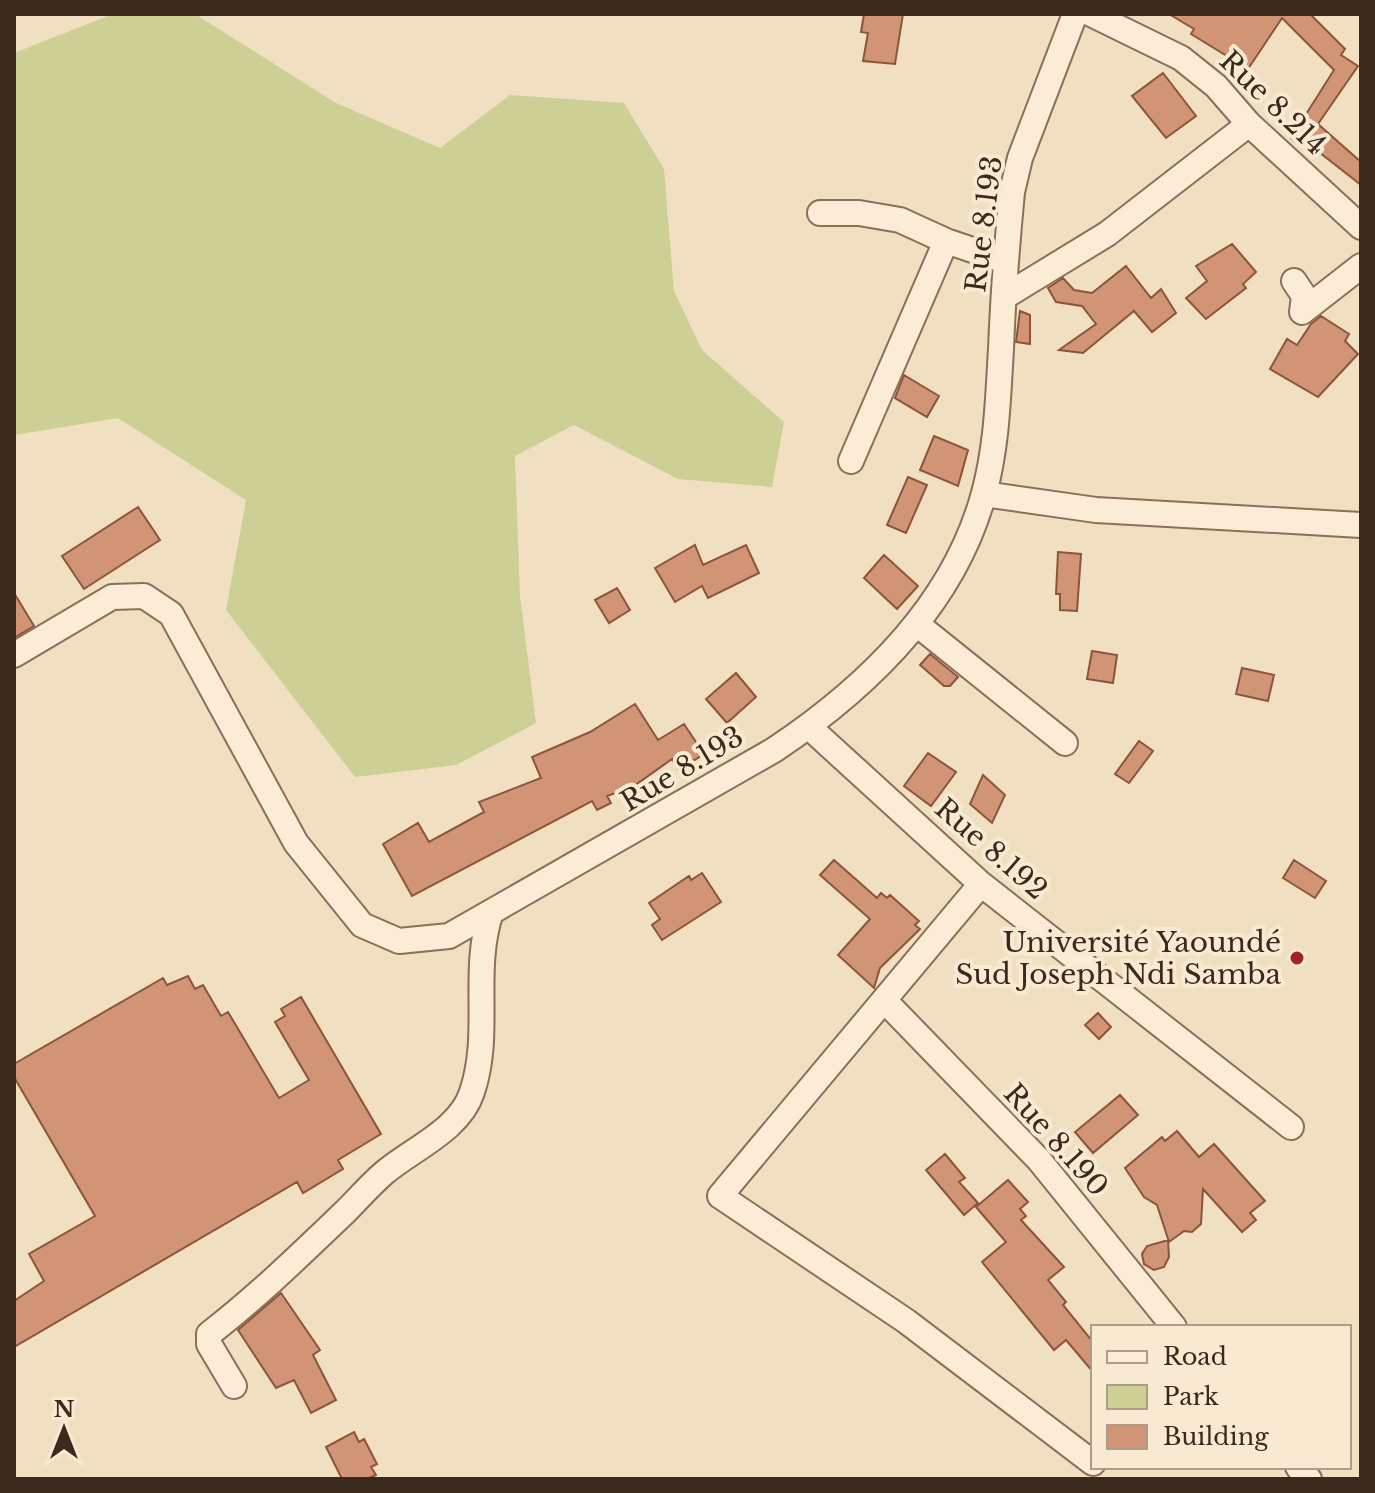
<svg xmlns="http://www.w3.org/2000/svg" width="1375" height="1493" viewBox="0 0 1375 1493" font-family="'Libre Baskerville',serif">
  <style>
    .green { fill: #cdd094 }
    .building { fill: #d19474; stroke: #8c553b; stroke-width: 2 }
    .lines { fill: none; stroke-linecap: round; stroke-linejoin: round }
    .minor-casing { stroke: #8b6f57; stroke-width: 28 }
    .minor { stroke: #fbedd5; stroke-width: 24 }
    .poi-dot { fill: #9e232d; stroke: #f8ead1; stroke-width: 3 }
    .labels { text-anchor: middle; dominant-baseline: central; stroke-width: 8; stroke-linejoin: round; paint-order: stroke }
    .street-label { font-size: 28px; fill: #3a291d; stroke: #f8ead1 }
    .poi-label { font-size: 28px; fill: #3a291d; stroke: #f8ead1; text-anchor: end }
  </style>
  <rect width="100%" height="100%" fill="#f1dfc1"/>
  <path class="green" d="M 113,14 L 195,14 L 336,103 L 440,148 L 510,95 L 624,103 L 664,169 L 674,291 L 702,350 L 784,422 L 772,487 L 678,479 L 574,425 L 515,456 L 520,596 L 536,723 L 456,765 L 355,777 L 226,610 L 246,500 L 118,418 L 14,435 L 14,53 Z"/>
  <path class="building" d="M 864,14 L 903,14 L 895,64 L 863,61 L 868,33 L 861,32 Z
    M 1169,14 L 1310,14 L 1345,49 L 1341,55 L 1358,66 L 1318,124 L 1361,162 L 1361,185 L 1306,142 L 1302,147 L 1291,138 L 1334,70 L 1282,18 L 1248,69 L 1191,34 L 1194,29 Z
    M 1163,73 L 1196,116 L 1166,138 L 1132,96 Z
    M 1232,244 L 1256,272 L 1243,284 L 1246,288 L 1206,319 L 1186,298 L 1207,281 L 1196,266 Z
    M 1126,266 L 1151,298 L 1161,289 L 1176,313 L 1152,332 L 1134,311 L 1083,353 L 1059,350 L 1096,324 L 1082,306 L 1056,302 L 1048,288 L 1063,278 L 1074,290 L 1092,293 Z
    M 1020,311 L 1030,315 L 1030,344 L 1016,342 Z
    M 1321,316 L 1349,334 L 1345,341 L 1358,354 L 1318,397 L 1270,369 L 1287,339 L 1297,345 L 1311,324 Z
    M 904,375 L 939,396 L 927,417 L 895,398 Z
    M 934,436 L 968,450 L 958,486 L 920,470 Z
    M 908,477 L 927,485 L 906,533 L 887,525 Z
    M 138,507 L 160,540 L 84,589 L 62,556 Z
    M 695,545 L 703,565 L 746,545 L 759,573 L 708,598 L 702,586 L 675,602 L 655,568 Z
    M 1058,552 L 1081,554 L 1077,611 L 1060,610 L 1060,594 L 1056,594 Z
    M 884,555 L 918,586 L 897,609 L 864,578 Z
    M 617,588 L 630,610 L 609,623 L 595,600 Z
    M 14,593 L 34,626 L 14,638 Z
    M 1092,651 L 1117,655 L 1113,683 L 1087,679 Z
    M 930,654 L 958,677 L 950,686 L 944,686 L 920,665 Z
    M 1242,668 L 1274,675 L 1268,701 L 1236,694 Z
    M 736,673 L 756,697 L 727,723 L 706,699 Z
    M 635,704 L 658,740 L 684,724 L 704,754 L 679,770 L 672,759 L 634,786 L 607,796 L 611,803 L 597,810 L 592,801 L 412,896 L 383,844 L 418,823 L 429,842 L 484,812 L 479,802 L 541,778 L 532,757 L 590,732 Z
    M 1139,741 L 1153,751 L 1129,783 L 1115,774 Z
    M 928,753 L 956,772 L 931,806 L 904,786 Z
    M 983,775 L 1005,795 L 992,823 L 970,804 Z
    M 834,860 L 877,898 L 881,893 L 887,898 L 890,895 L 919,921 L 915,925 L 920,929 L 880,968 L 874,988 L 838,955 L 870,919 L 820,875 Z
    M 1294,860 L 1326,881 L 1315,898 L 1283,878 Z
    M 702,873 L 721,902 L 662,940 L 652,925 L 660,919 L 649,903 L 689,876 L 691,880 Z
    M 188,976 L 195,989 L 203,985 L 221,1016 L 228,1012 L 279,1098 L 309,1080 L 275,1022 L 285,1016 L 281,1009 L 301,997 L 381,1134 L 338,1160 L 343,1169 L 303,1193 L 297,1182 L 14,1347 L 14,1301 L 44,1281 L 29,1254 L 95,1216 L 14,1077 L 14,1064 L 163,978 L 167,985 Z
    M 1098,1013 L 1111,1027 L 1099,1039 L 1085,1025 Z
    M 1120,1095 L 1138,1115 L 1093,1153 L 1075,1132 Z
    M 1177,1131 L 1199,1157 L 1214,1144 L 1265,1201 L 1250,1213 L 1256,1220 L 1242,1232 L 1203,1189 L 1201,1224 L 1192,1232 L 1184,1231 L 1169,1242 L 1157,1205 L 1144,1197 L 1125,1168 L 1162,1137 L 1165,1141 Z
    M 945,1154 L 965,1178 L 959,1182 L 978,1203 L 964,1215 L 926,1170 Z
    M 1008,1180 L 1028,1202 L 1020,1209 L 1026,1216 L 1021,1220 L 1064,1267 L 1048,1280 L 1066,1302 L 1063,1305 L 1093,1342 L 1093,1372 L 1066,1340 L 1054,1350 L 982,1262 L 1006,1242 L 976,1207 Z
    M 1168,1240 L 1169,1257 L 1164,1267 L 1154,1270 L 1144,1264 L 1142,1254 L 1147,1246 Z
    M 281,1293 L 320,1350 L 313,1355 L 336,1400 L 311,1413 L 294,1380 L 276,1388 L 238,1330 Z
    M 354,1432 L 359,1442 L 364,1439 L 377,1464 L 371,1467 L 376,1475 L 367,1479 L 342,1479 L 326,1447 Z"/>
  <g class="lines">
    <defs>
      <path id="minor" d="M 1091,14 L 1181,58 L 1216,86 L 1249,124 L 1361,227
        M 820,213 L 859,213 L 900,220 L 946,241 L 1005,261
        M 1294,281 L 1304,296 L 1302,312 L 1361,266
        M 1004,297 L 1107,234 L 1249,124
        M 851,461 L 946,241
        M 984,494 L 1096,510 L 1361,525
        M 918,625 L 1065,743
        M 14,655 L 112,597 L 144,596 L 171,614 L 296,843 L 362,925 L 399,941 L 449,936 L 774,750 C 867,688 954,605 984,493 C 997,446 998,397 1001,349 C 1003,296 1007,244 1012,192 L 1020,158 L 1075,14
        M 809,727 L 981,884 L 1291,1127
        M 981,884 L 720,1196 L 906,1321 L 1093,1463
        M 884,1000 L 1039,1160 L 1174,1327
        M 234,1386 L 209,1344 L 209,1334 C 257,1297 301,1254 345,1212 C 358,1199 370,1185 384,1173 C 412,1149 460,1130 472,1092 C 492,1033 471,971 491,912
        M 1298,1467 L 1309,1479"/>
    </defs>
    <use href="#minor" class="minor-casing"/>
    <use href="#minor" class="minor"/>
  </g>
  <circle class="poi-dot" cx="1297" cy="958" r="8"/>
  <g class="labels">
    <g class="street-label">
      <text transform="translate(1273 103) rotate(44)">Rue 8.214</text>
      <text transform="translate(984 224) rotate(-83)">Rue 8.193</text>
      <text transform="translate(682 769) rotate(-31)">Rue 8.193</text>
      <text transform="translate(991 849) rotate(41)">Rue 8.192</text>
      <text transform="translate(1056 1140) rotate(48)">Rue 8.190</text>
    </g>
    <g class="poi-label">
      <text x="1281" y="942">Université Yaoundé<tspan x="1281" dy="32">Sud Joseph Ndi Samba</tspan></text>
    </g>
  </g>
  <rect width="1375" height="1493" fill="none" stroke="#3a291d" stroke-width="32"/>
  <rect x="1091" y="1325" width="260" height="144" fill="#f8ead1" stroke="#ac9d89" stroke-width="2"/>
  <rect x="1107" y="1351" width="40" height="12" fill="#fbedd5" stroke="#ac9d89" stroke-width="2"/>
  <text x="1163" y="1365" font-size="24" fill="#3a291d">Road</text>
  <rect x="1107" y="1385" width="40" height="24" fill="#cdd094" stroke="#ac9d89" stroke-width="2"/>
  <text x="1163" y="1405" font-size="24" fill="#3a291d">Park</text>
  <rect x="1107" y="1425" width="40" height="24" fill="#d19474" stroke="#ac9d89" stroke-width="2"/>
  <text x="1163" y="1445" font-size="24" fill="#3a291d">Building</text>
  <g transform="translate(64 1429)" stroke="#f8ead1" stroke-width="6" paint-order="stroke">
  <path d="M0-6L14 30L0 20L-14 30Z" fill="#3a291d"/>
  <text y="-12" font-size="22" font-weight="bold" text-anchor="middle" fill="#3a291d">N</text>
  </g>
</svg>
